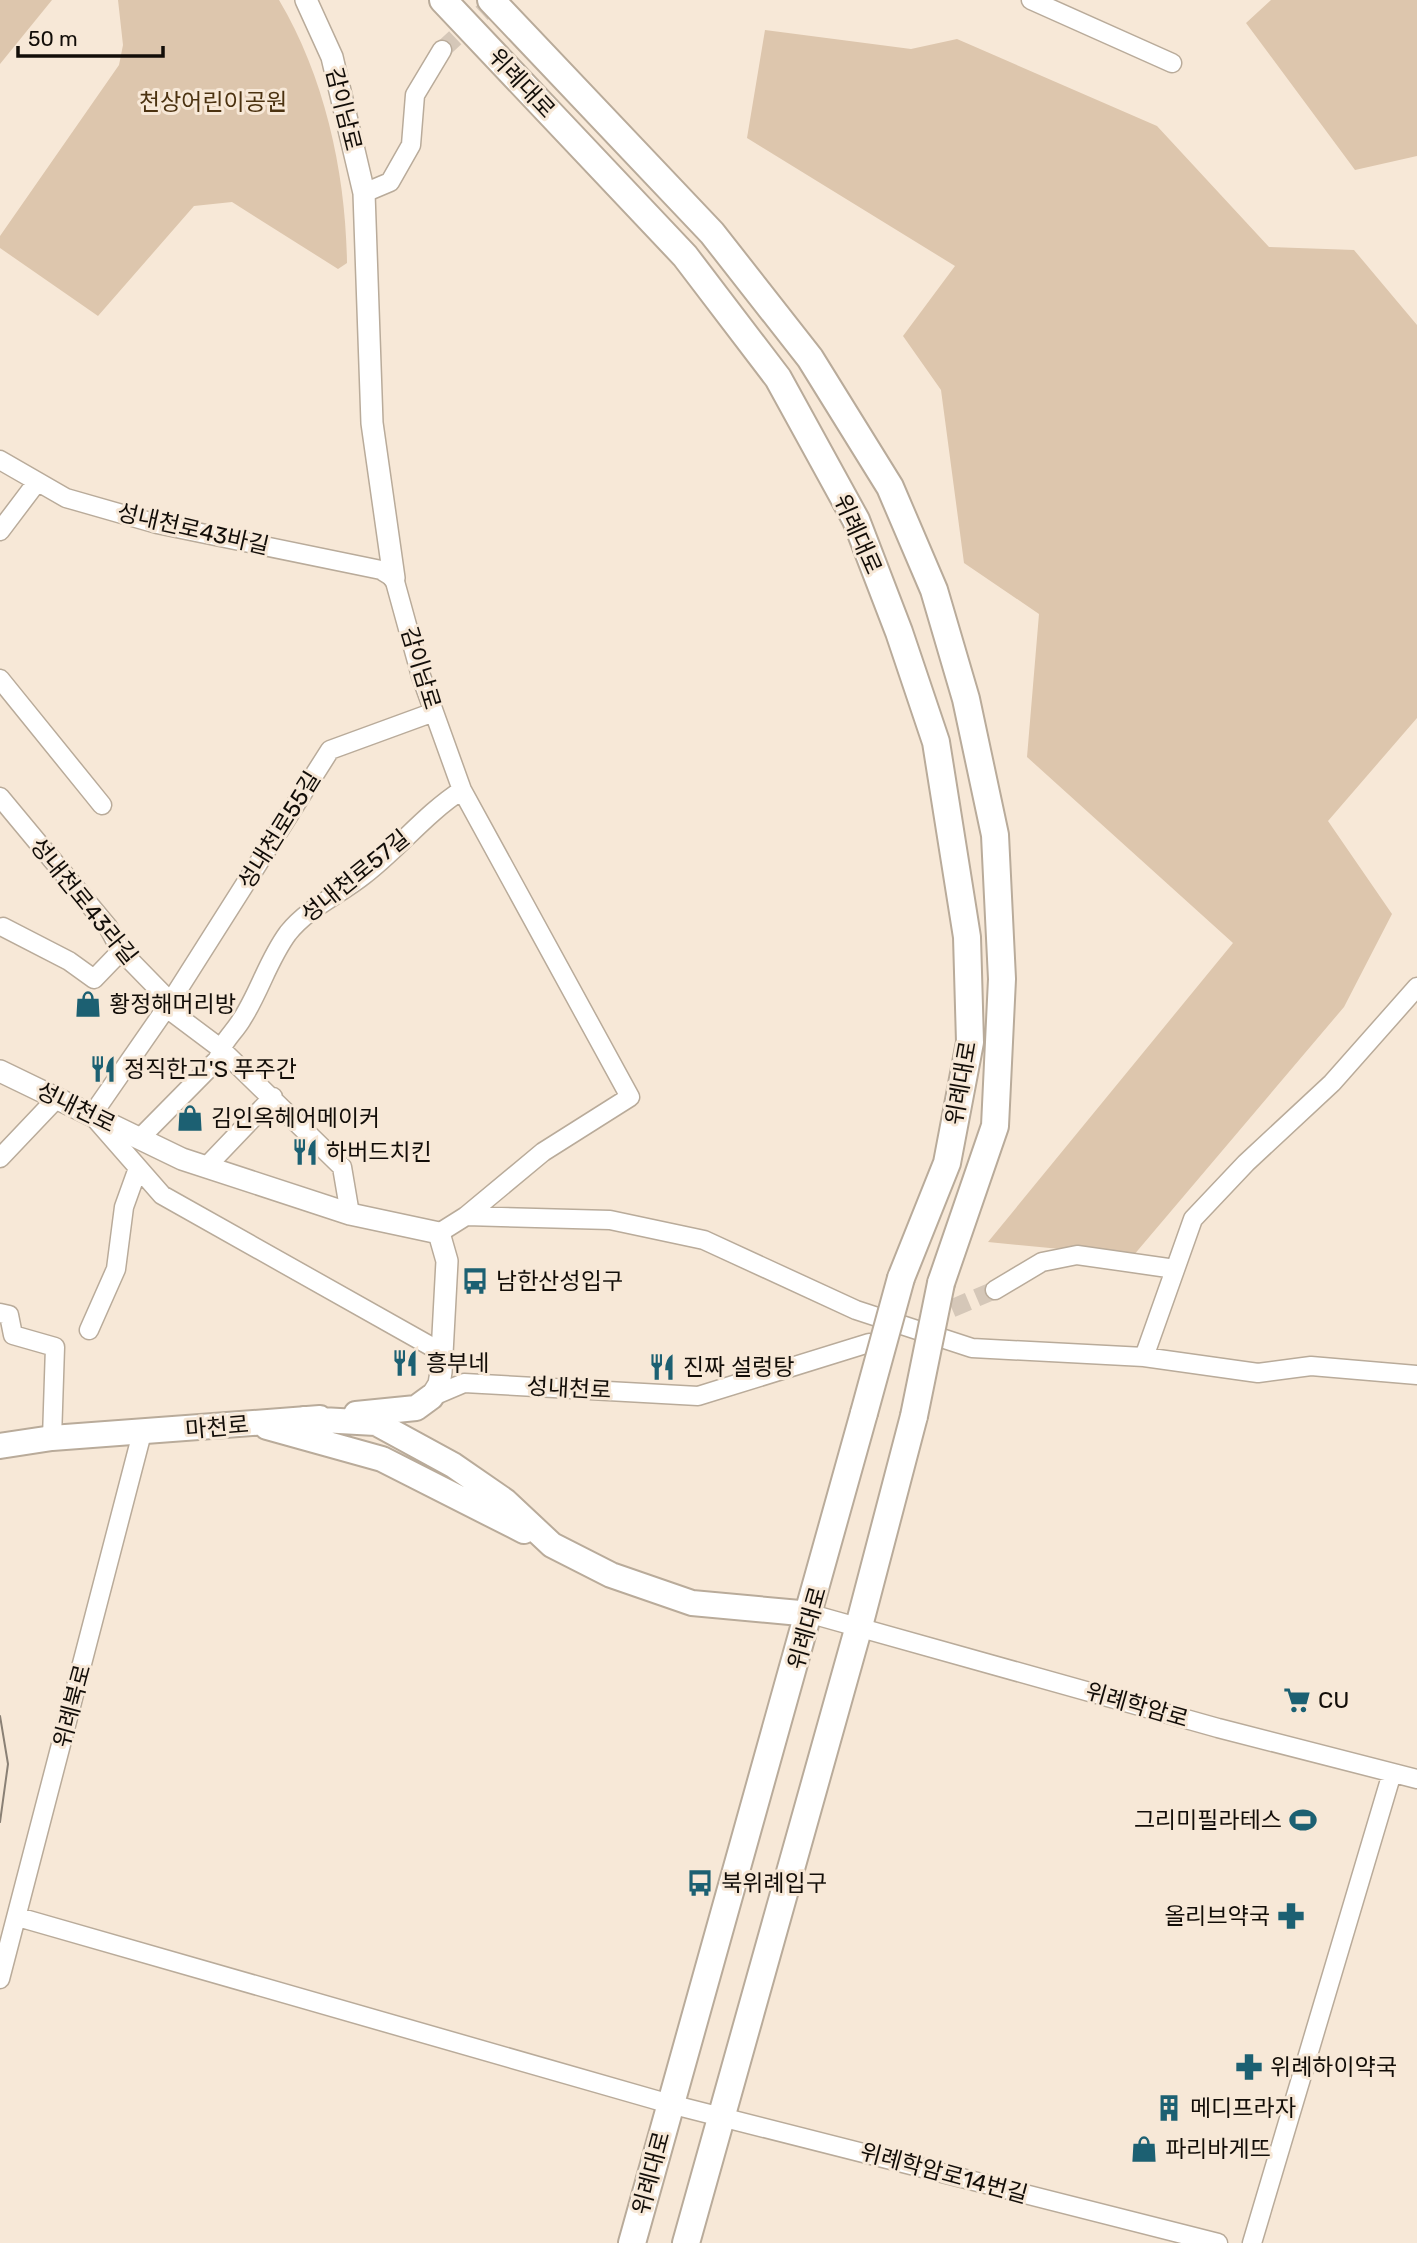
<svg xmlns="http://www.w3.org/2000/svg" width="1417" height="2243" viewBox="0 0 1417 2243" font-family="Rubik,'Noto Sans KR',sans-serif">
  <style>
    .green { fill: #ddc6ad }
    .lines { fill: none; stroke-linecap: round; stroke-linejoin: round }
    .minor-tunnel { stroke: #d5c7b8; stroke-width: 18; stroke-dasharray: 18 9; stroke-linecap: butt }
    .minor-casing { stroke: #b9ab9a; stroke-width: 21 }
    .tertiary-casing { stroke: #b9ab9a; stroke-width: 24 }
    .secondary-casing { stroke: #b9ab9a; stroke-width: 28 }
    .primary-casing { stroke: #b9ab9a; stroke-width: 30 }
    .minor { stroke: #fff; stroke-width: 18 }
    .tertiary { stroke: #fff; stroke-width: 21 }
    .secondary { stroke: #fff; stroke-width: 24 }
    .primary { stroke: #fff; stroke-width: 26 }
    .tram { stroke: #8a8075; stroke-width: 2 }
    .primary-bridge-casing { stroke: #b9ab9a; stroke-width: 30; stroke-linecap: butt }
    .primary-bridge { stroke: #fff; stroke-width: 26 }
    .labels { text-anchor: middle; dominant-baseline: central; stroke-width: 6; stroke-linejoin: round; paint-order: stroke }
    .street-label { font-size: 23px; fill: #120d08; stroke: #f7e8d7 }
    .park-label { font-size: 23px; fill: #4b3210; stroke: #f7e8d7 }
    .poi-label { font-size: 23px; fill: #120d08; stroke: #f7e8d7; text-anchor: start }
  </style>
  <rect width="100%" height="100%" fill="#f7e8d7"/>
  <path class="green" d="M 0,0 L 52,0 L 0,64 Z
    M 118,0 L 279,0 C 325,77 346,174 347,263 L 338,269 L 232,202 L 194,206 L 98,316 L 0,248 L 0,236 L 119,65 L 123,45 Z
    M 1271,0 L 1417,0 L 1417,156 L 1355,170 L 1246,23 Z
    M 765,30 L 911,49 L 957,39 L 1157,126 L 1269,247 L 1354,250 L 1417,325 L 1417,718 L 1328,821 L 1392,914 L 1344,1007 L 1133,1256 L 988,1242 L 1233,943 L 1027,757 L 1039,614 L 964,563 L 941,390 L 903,336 L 955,266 L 747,138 Z"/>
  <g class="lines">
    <path class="minor-tunnel" d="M 442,50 L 496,0
      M 927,1319 L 995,1290"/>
    <defs>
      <path id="minor" d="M 1031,0 L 1172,63
        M 364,193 L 390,182 L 411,145 L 415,95 L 442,50
        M 0,460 L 66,498 L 157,524 L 381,570 L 394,578 L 421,676 L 462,790 L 630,1097 L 543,1152 L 466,1216
        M 0,531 L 37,482
        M 0,679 L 102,805
        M 434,712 L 330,750 L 169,1004 L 92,1115 L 162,1195 L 441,1352
        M 0,797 L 108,927 L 121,951 L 162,993 L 172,1012 L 220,1048 L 342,1167 L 350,1214
        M 3,927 L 69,961 L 94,979 L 121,951
        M 140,1138 L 218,1059 C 222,1041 233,1034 242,1019 C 260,991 268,960 288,933 C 309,907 339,895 364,875 C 399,848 425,814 462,790
        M 0,1158 L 57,1098
        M 208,1165 L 273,1097
        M 439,1233 L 466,1216 L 610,1220 L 704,1240 L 856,1310 L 972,1348 L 1144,1357 L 1258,1373 L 1311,1366 L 1417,1375
        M 995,1290 L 1042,1262 L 1077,1255 L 1175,1269
        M 0,1313 L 9,1315 L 13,1335 L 55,1347 L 52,1438
        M 89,1330 L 116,1269 L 124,1207 L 138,1168
        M 1144,1357 L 1193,1219 L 1246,1163 L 1332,1083 L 1417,987
        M 431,1397 L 464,1383 L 698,1396 L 869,1343
        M 811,1614 L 1218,1728 L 1417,1779
        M 18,1917 L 670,2104 L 1218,2243
        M 0,1979 L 142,1433
        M 1252,2243 L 1392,1773"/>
      <path id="tertiary" d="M 306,0 L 332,57 L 364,193 L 372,423 L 394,578
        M 0,1071 L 182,1159 L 350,1214 L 439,1233 L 447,1261 L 441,1372 L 439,1384 L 431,1397"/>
      <path id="secondary" d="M 356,1414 L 416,1408 L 431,1397
        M 303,1419 L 376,1423 L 453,1465 L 505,1501 L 552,1545 L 611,1575 L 692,1603 L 811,1614
        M 267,1427 L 382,1459 L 524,1531
        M 0,1446 L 52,1438 L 320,1418"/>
      <path id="primary" d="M 443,0 L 685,256 L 778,378 L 856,520 L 899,632 L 936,742 L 967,937 L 970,1042 L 947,1163 L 901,1278
        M 491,0 L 712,233 L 810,358 L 890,487 L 934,590 L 966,699 L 995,835 L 1002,979 L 995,1126 L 941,1283
        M 632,2243 L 864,1413
        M 686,2243 L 859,1626 L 914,1416"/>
    </defs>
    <use href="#minor" class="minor-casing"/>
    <use href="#tertiary" class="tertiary-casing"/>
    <use href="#secondary" class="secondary-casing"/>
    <use href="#primary" class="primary-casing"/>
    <use href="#minor" class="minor"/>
    <use href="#tertiary" class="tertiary"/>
    <use href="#secondary" class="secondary"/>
    <use href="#primary" class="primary"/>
    <path class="tram" d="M 0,1716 L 8,1764 L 0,1822"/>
    <defs>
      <path id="primary-bridge" d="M 864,1413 L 901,1278
        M 914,1416 L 941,1283"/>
    </defs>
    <use href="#primary-bridge" class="primary-bridge-casing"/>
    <use href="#primary-bridge" class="primary-bridge"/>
  </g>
  <defs>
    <symbol id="shop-bare" viewBox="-9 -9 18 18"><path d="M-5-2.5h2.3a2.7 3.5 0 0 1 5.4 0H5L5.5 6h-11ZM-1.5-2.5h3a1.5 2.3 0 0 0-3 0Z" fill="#1c6072" stroke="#f7e8d7" stroke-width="2.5" paint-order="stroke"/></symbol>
    <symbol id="restaurant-bare" viewBox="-9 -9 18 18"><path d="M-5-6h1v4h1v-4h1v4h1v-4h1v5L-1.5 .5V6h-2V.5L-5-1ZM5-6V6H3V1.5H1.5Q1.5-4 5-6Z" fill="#1c6072" stroke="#f7e8d7" stroke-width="2.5" paint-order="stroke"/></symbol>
    <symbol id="bus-bare" viewBox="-9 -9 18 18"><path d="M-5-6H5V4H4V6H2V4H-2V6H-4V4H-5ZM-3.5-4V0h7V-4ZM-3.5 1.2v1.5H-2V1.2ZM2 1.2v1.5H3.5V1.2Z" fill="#1c6072" stroke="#f7e8d7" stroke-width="2.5" paint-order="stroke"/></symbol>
    <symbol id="supermarket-bare" viewBox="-9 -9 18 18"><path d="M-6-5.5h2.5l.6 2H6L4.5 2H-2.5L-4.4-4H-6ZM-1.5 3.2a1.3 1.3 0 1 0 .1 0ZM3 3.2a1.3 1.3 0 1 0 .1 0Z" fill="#1c6072" stroke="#f7e8d7" stroke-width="2.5" paint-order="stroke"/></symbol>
    <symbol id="stadium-bare" viewBox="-9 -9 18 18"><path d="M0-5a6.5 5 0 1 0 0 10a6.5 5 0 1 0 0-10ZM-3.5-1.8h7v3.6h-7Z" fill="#1c6072" stroke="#f7e8d7" stroke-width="2.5" paint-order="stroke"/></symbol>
    <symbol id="pharmacy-bare" viewBox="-9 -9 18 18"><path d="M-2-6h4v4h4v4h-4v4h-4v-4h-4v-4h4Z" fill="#1c6072" stroke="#f7e8d7" stroke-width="2.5" paint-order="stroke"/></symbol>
    <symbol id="building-bare" viewBox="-9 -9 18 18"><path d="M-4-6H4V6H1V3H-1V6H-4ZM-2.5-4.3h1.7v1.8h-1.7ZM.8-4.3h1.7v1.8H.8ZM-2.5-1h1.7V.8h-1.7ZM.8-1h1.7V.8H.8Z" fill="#1c6072" stroke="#f7e8d7" stroke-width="2.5" paint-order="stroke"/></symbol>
  </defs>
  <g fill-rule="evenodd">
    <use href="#shop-bare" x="69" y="985" width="38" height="38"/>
    <use href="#restaurant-bare" x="84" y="1050" width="38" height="38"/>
    <use href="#shop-bare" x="171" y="1099" width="38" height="38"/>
    <use href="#restaurant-bare" x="286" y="1133" width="38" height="38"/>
    <use href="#bus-bare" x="456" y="1262" width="38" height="38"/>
    <use href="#restaurant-bare" x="386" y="1344" width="38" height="38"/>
    <use href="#restaurant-bare" x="643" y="1348" width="38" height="38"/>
    <use href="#supermarket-bare" x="1278" y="1681" width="38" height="38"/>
    <use href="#stadium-bare" x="1284" y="1801" width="38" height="38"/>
    <use href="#bus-bare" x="681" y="1864" width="38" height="38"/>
    <use href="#pharmacy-bare" x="1272" y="1897" width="38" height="38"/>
    <use href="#pharmacy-bare" x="1230" y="2048" width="38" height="38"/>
    <use href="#building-bare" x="1150" y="2089" width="38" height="38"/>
    <use href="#shop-bare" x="1125" y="2130" width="38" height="38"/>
  </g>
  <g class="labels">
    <g class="street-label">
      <text transform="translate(522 83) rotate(47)">위례대로</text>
      <text transform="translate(344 109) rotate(76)">감이남로</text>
      <text transform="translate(193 529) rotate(13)">성내천로43바길</text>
      <text transform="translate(858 534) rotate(66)">위례대로</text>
      <text transform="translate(421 668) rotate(73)">감이남로</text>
      <text transform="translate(279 830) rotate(-58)">성내천로55길</text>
      <text transform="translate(355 876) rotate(-39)">성내천로57길</text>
      <text transform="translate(84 901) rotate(51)">성내천로43라길</text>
      <text transform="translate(961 1083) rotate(-80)">위례대로</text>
      <text transform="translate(76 1107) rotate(26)">성내천로</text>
      <text transform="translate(569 1388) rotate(3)">성내천로</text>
      <text transform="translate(217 1427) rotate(-5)">마천로</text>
      <text transform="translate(807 1628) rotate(-74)">위례대로</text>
      <text transform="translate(1137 1705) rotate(16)">위례학암로</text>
      <text transform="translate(72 1706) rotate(-75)">위례북로</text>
      <text transform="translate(651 2173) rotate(-75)">위례대로</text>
      <text transform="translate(944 2173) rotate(15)">위례학암로14번길</text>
    </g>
    <g class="park-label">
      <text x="213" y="102">천상어린이공원</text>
    </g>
    <g class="poi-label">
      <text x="109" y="1004">황정해머리방</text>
      <text x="124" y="1069">정직한고'S 푸주간</text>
      <text x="211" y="1118">김인옥헤어메이커</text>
      <text x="326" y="1152">하버드치킨</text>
      <text x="496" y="1281">남한산성입구</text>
      <text x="426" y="1363">흥부네</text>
      <text x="683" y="1367">진짜 설렁탕</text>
      <text x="1318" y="1700">CU</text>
      <text x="1282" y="1820" text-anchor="end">그리미필라테스</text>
      <text x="721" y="1883">북위례입구</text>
      <text x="1270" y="1916" text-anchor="end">올리브약국</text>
      <text x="1270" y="2067">위례하이약국</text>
      <text x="1190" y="2108">메디프라자</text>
      <text x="1165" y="2149">파리바게뜨</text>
    </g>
  </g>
  <path d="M18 46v10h145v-10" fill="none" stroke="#120d08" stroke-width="3.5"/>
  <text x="28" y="46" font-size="21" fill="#120d08" stroke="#f7e8d7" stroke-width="5" paint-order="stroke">50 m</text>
</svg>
